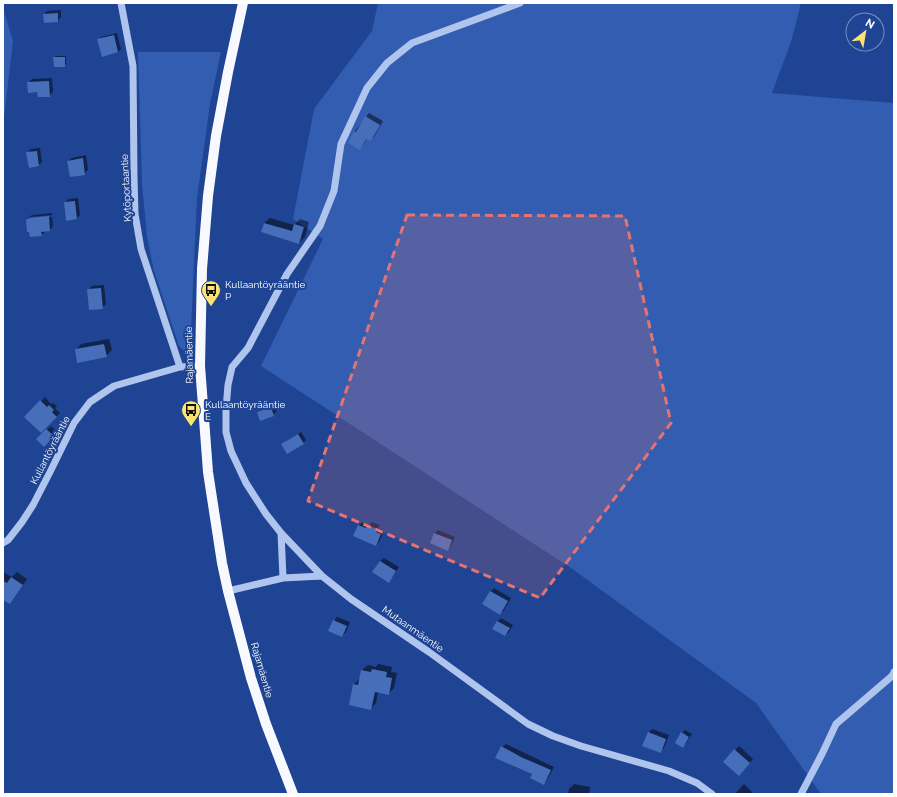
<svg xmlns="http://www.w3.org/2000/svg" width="897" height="797" viewBox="0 0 897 797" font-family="Raleway,sans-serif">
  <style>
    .green { fill: #325db0 }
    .shadow { fill: #0007 }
    .building { fill: #476eb9 }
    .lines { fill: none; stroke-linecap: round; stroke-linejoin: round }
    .minor { stroke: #b0c5ee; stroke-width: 7 }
    .major { stroke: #f7f9ff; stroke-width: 10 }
    .marked { fill: #e47373; fill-opacity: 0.2; stroke: #e47373; stroke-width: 3; stroke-dasharray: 8 5; stroke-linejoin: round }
    .labels { text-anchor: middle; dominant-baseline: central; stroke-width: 4; stroke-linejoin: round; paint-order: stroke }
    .street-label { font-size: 10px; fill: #fff; stroke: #1e4493 }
    .poi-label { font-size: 10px; fill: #fff; stroke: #1e4493; text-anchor: start }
  </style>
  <rect width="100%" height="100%" fill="#1e4493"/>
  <path class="green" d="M 378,3 L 801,3 L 791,42 L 772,93 L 894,103 L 894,794 L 821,794 L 756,703 L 571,568 L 261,366 L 323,239 L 293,219 L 314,109 L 372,31 Z
    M 3,8 L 13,41 L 3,127 Z
    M 138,52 L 221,52 L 210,104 L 197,198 L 190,352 L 185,352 L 179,346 L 154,271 L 147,237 L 142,184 Z"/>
  <path class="shadow" d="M 61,10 L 61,17 L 58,21 L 44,14 L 47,11 Z
    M 117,33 L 121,49 L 118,52 L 98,40 L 101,37 Z
    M 56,56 L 66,56 L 66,64 L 64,66 L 54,58 Z
    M 52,78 L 53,92 L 49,96 L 38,91 L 28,83 L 32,79 Z
    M 369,113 L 383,121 L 374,137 L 371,140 L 367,138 L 363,145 L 360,149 L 349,143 L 355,131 Z
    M 40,148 L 42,162 L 39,165 L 27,153 L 31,149 Z
    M 86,155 L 88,170 L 84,174 L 68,161 L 72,158 Z
    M 78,198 L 80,215 L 77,218 L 65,202 L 69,199 Z
    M 52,213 L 52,215 L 30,217 L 27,219 L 52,217 L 53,226 L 50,230 L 45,230 L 45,232 L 41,235 L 27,220 L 30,216 L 33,215 Z
    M 270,218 L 294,225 L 300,219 L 309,222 L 305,237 L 299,243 L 262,232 L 264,223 Z
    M 104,285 L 106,304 L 102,308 L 88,290 L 92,286 Z
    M 109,339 L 112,350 L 106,356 L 76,350 L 81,344 Z
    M 45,397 L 51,404 L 53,403 L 57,406 L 55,408 L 60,413 L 41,432 L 26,417 Z
    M 274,404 L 277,411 L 273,415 L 258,412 L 262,409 Z
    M 51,426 L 57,432 L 44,445 L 38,439 Z
    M 301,432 L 306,440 L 303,443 L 286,441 Z
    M 362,522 L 369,525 L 372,522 L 380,525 L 378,528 L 384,531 L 379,542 L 376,545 L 359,526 Z
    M 438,530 L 455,537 L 451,546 L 447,549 L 434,534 Z
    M 384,558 L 399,567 L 392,578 L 389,581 L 380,561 Z
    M 3,572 L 12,577 L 17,572 L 27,579 L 15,597 L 10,603 L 3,598 Z
    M 494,588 L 511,598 L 504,610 L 500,614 L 483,604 L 491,591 Z
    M 337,617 L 350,622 L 346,632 L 342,636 L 334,621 Z
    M 501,618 L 513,625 L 509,632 L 505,635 L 498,621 Z
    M 378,664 L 392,667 L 391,672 L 397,673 L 394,688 L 388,694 L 378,692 L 376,703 L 371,708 L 350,704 L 354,684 L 360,679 L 362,670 L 368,665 L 376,667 Z
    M 652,729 L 669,735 L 664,748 L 660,752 L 649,732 Z
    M 685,730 L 692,734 L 686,743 L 683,747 L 682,733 Z
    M 506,744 L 554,767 L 547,780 L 544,784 L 502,747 Z
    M 739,746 L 753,759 L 739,775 L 724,762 Z
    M 574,784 L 590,787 L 589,794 L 568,794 L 569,789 Z
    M 744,784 L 753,793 L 752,794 L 735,794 Z"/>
  <path class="building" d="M 58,13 L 58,22 L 44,23 L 43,14 Z
    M 114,35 L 118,52 L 102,57 L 97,39 Z
    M 53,57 L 65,57 L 65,67 L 54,67 Z
    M 49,81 L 50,97 L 38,97 L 37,92 L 28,93 L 27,82 Z
    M 365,116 L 380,125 L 371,141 L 366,139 L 360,150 L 348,143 L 354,131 L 356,132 Z
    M 37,151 L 39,166 L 29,168 L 26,152 Z
    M 83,158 L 85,175 L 70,177 L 67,161 Z
    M 75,201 L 77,219 L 66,221 L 64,202 Z
    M 49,216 L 50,231 L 41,232 L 42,236 L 30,237 L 29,232 L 27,232 L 26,219 L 29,219 L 29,218 Z
    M 264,223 L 292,231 L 294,224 L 304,227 L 299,244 L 261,232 Z
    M 101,288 L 103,309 L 89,310 L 87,289 Z
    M 104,344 L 107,357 L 77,363 L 75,349 Z
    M 40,400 L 47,407 L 49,405 L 54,410 L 52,412 L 57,417 L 41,433 L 24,417 Z
    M 271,407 L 274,416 L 260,421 L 257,412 Z
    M 46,429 L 54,436 L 44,447 L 36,439 Z
    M 298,434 L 304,444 L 287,454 L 281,444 Z
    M 358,525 L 366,528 L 367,525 L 377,529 L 376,532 L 381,534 L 376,546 L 353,536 Z
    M 434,533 L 452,540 L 448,551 L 430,543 Z
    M 380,561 L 396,571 L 389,583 L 372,572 Z
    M 11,577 L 23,585 L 10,604 L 3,600 L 3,581 L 7,583 Z
    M 490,591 L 508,601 L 500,615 L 482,604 Z
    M 333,620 L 347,626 L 342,637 L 328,631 Z
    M 497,621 L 510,628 L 505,636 L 492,629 Z
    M 372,669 L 387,672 L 386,677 L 392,678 L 389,695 L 375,692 L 371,710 L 349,705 L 353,684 L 358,685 L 361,670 L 371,672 Z
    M 648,732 L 666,739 L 661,753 L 642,746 Z
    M 681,732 L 689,737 L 683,748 L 675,743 Z
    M 501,746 L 521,757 L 551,770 L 544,785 L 530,778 L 532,774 L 495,758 Z
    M 734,749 L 750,763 L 739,776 L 723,762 Z"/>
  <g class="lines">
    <path class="minor" d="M 121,3 L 133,66 L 134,177 L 135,214 L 141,249 L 180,367
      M 520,3 L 412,43 L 387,63 L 367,88 L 341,144 L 334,191 L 320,226 L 287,274 L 248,348 L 232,367 L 228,385 L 226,409 L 226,432 L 231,451 L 246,483 L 266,514 L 281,533 L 322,576 L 351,599 L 429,652 L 528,724 L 553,736 L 581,746 L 669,771 L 697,783 L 712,794
      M 281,533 L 283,578
      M 3,543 L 8,540 L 22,522 L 33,505 L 50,472 L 74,423 L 90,402 L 114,386 L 180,367 L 200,366
      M 228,591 L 283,578 L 322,576
      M 801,794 L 822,754 L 836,724 L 892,676 L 894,672"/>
    <path class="major" d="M 243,3 L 228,72 L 216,136 L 208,196 L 202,269 L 200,366 L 208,472 L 222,563 L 228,591 L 251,678 L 266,724 L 293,794"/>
  </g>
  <path class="marked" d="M 407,215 L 625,216 L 671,423 L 540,598 L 308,501 Z"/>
  <defs>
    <symbol id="bus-pin" viewBox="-11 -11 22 30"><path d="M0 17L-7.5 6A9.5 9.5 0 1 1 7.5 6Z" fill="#fde36f" stroke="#1e4493"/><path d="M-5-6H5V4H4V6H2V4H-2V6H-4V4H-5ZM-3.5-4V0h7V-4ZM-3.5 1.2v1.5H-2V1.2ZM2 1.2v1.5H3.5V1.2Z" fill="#111"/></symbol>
  </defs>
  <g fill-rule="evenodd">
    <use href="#bus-pin" x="200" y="279" width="22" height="30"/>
    <use href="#bus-pin" x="180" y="399" width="22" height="30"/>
  </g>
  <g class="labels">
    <g class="street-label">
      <text transform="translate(126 188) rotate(-93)">Kytöportaantie</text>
      <text transform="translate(189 355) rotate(-91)">Rajamäentie</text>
      <text transform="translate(50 450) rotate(-63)">Kullantöyrääntie</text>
      <text transform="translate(413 629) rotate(35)">Mutaanmäentie</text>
      <text transform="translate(262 670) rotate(74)">Rajamäentie</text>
    </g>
    <g class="poi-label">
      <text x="225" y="284">Kullaantöyrääntie<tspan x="225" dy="12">P</tspan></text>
      <text x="205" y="404">Kullaantöyrääntie<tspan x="205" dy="12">E</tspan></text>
    </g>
  </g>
  <rect width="897" height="797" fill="none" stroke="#ffffff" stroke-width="8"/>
  <g transform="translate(865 32) rotate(31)"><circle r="19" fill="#1e4493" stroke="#788fbe"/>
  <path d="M0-3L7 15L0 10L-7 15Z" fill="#fde36f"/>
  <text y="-6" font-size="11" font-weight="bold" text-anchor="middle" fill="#ffffff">N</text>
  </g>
</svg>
